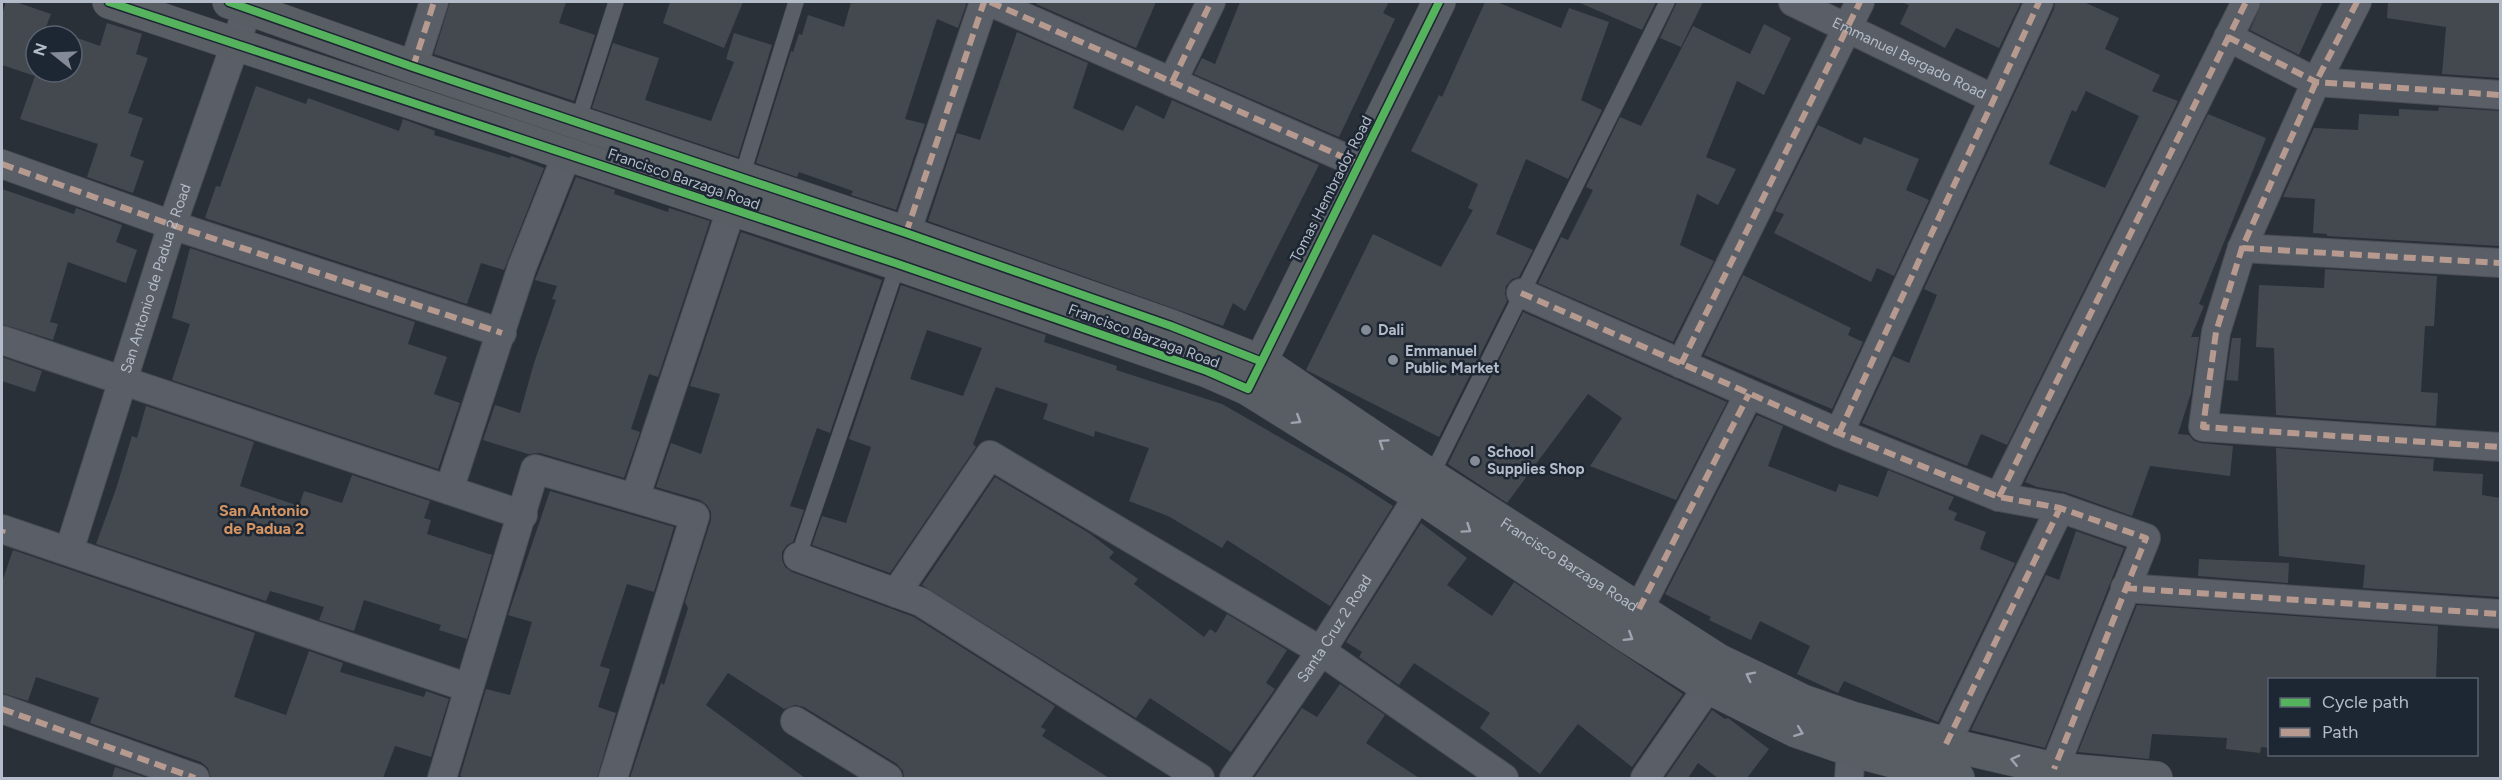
<svg xmlns="http://www.w3.org/2000/svg" width="2502" height="780" viewBox="0 0 2502 780" font-family="Figtree,sans-serif">
  <style>
    .building { fill: #444950; fill-rule: evenodd }
    .lines { fill: none; stroke-linecap: round; stroke-linejoin: round }
    .lane-casing { stroke: #484c53; stroke-width: 16 }
    .street-casing { stroke: #484c53; stroke-width: 30 }
    .secondary-casing { stroke: #484c53; stroke-width: 34 }
    .lane { stroke: #5a5e66; stroke-width: 15 }
    .street { stroke: #5a5e66; stroke-width: 28 }
    .secondary { stroke: #595d64; stroke-width: 33 }
    .quiet { stroke: #b69a8f; stroke-width: 6; stroke-dasharray: 12 6; stroke-linecap: butt }
    .cycleway-casing { stroke: #1d2633; stroke-width: 11 }
    .cycleway { stroke: #56b35d; stroke-width: 8 }
    .oneway { stroke: #9da4b0 }
    .poi-dot { fill: #848b96; stroke: #1d2633; stroke-width: 2 }
    .labels { text-anchor: middle; dominant-baseline: central; stroke-width: 5; stroke-linejoin: round; paint-order: stroke }
    .street-label { font-size: 15px; fill: #b4bcc9; stroke: #1d2633 }
    .poi-label { font-size: 15px; font-weight: bold; fill: #b4bcc9; stroke: #1d2633; text-anchor: start }
    .neighbourhood-label { font-size: 16px; font-weight: bold; fill: #d59563; stroke: #1d2633 }
  </style>
  <rect width="100%" height="100%" fill="#2a3038"/>
  <path class="building" d="M 6,2 L 16,2 L 51,14 L 46,27 L 100,46 L 107,23 L 142,34 L 136,54 L 148,58 L 128,113 L 143,118 L 130,156 L 144,161 L 133,193 L 87,177 L 98,144 L 20,119 L 35,76 L 2,65 L 2,14 ZM 36,36 L 72,36 L 72,72 L 36,72 Z
    M 450,2 L 566,2 L 559,23 L 595,35 L 574,101 L 434,54 Z
    M 670,2 L 743,2 L 724,48 L 663,23 Z
    M 851,2 L 967,2 L 958,28 L 937,19 L 905,119 L 925,124 L 896,210 L 851,195 L 853,191 L 799,172 L 797,177 L 756,163 L 791,51 L 793,52 L 799,34 L 802,35 L 808,15 L 844,27 Z
    M 1037,2 L 1156,2 L 1136,48 L 1036,4 Z
    M 1240,2 L 1389,2 L 1383,13 L 1395,19 L 1339,137 L 1194,74 L 1202,58 L 1215,64 Z
    M 1485,2 L 1497,2 L 1561,28 L 1569,8 L 1609,22 L 1581,100 L 1602,110 L 1568,179 L 1526,159 L 1496,234 L 1533,250 L 1519,277 L 1512,279 L 1506,286 L 1505,294 L 1507,301 L 1439,437 L 1306,370 L 1373,234 L 1441,267 L 1473,210 L 1468,208 L 1478,184 L 1411,151 L 1439,95 L 1442,97 Z
    M 1578,2 L 1656,2 L 1642,30 Z
    M 1677,2 L 1703,2 L 1681,47 L 1660,38 Z
    M 1901,2 L 2021,2 L 1999,48 L 1956,28 L 1945,48 L 1900,24 L 1909,5 Z
    M 2055,2 L 2084,2 L 2119,18 L 2105,49 L 2160,75 L 2152,91 L 2178,101 L 2007,445 L 1981,434 L 1967,466 L 1862,423 L 1893,356 L 1909,363 L 1937,295 L 1924,289 L 2054,9 ZM 2086,91 L 2139,116 L 2105,188 L 2049,164 L 2072,110 L 2076,112 Z
    M 2262,2 L 2323,2 L 2299,55 L 2250,30 Z
    M 2388,2 L 2500,2 L 2500,78 L 2442,74 L 2446,27 L 2387,18 Z
    M 1764,24 L 1791,38 L 1764,95 L 1737,81 L 1706,157 L 1736,169 L 1718,205 L 1697,194 L 1680,245 L 1714,261 L 1673,342 L 1538,283 L 1561,237 L 1568,240 L 1593,190 L 1586,187 L 1620,117 L 1641,126 L 1693,26 L 1750,54 Z
    M 1017,32 L 1088,63 L 1073,108 L 1123,131 L 1136,105 L 1164,119 L 1172,100 L 1319,165 L 1245,311 L 1233,303 L 1223,326 L 928,221 L 957,133 L 980,140 Z
    M 734,33 L 772,45 L 738,157 L 592,108 L 613,43 L 659,58 L 645,100 L 711,121 L 734,62 L 726,59 Z
    M 256,86 L 306,104 L 308,98 L 399,131 L 403,119 L 435,131 L 434,135 L 510,158 L 511,156 L 544,168 L 504,270 L 481,263 L 467,304 L 205,218 L 216,186 L 220,187 Z
    M 2439,107 L 2500,111 L 2500,246 L 2327,236 L 2327,234 L 2313,233 L 2315,199 L 2283,197 L 2314,128 L 2358,130 L 2359,114 L 2399,116 L 2399,109 L 2438,111 Z
    M 2208,114 L 2266,138 L 2199,304 L 2204,306 L 2191,337 L 2199,337 L 2191,393 L 2178,434 L 2189,435 L 2194,441 L 2201,443 L 2233,446 L 2230,476 L 2150,466 L 2132,516 L 2065,492 L 2037,487 L 2025,482 Z
    M 1818,125 L 1861,145 L 1864,137 L 1919,159 L 1906,190 L 1929,200 L 1894,276 L 1877,268 L 1871,282 L 1774,233 L 1784,214 L 1775,211 Z
    M 576,177 L 615,190 L 614,194 L 668,212 L 669,208 L 710,221 L 658,377 L 649,374 L 631,429 L 640,432 L 624,478 L 540,453 L 528,454 L 483,440 L 495,405 L 520,413 L 534,363 L 556,300 L 552,299 L 557,286 L 535,280 Z
    M 2,189 L 74,214 L 76,208 L 122,225 L 116,242 L 137,250 L 126,283 L 68,262 L 50,322 L 58,324 L 53,340 L 2,324 Z
    M 741,232 L 882,280 L 830,433 L 817,428 L 790,506 L 804,510 L 793,542 L 787,545 L 782,552 L 782,560 L 785,567 L 792,572 L 914,617 L 1055,706 L 1041,727 L 1046,730 L 1042,736 L 1109,778 L 904,778 L 903,771 L 897,764 L 804,707 L 795,705 L 784,709 L 728,673 L 706,705 L 805,778 L 630,778 L 661,683 L 664,685 L 688,608 L 685,602 L 711,520 L 711,512 L 707,505 L 700,500 L 656,487 L 671,443 L 701,454 L 720,394 L 690,386 Z
    M 190,248 L 415,322 L 408,344 L 447,357 L 434,394 L 460,403 L 438,469 L 172,380 L 190,324 L 172,318 Z
    M 2325,269 L 2437,276 L 2434,326 L 2425,326 L 2421,392 L 2438,393 L 2436,426 L 2276,415 L 2274,348 L 2256,347 L 2259,285 L 2324,288 Z
    M 1743,275 L 1851,328 L 1848,335 L 1863,342 L 1832,409 L 1704,355 Z
    M 901,285 L 1046,335 L 1044,342 L 1117,366 L 1116,370 L 1222,404 L 1347,476 L 1393,506 L 1330,606 L 1227,540 L 1222,548 L 1168,516 L 1129,501 L 1149,448 L 1095,431 L 1094,437 L 1043,419 L 1048,404 L 996,387 L 973,444 L 976,447 L 890,573 L 812,545 L 822,516 L 846,523 L 871,447 L 849,439 ZM 927,330 L 982,348 L 963,396 L 910,379 Z
    M 1523,312 L 1727,402 L 1676,500 L 1590,466 L 1622,418 L 1588,394 L 1507,503 L 1448,464 Z
    M 2232,338 L 2241,338 L 2238,381 L 2226,380 Z
    M 2,357 L 42,371 L 35,392 L 2,381 Z
    M 146,406 L 254,442 L 240,486 L 299,506 L 304,491 L 342,503 L 352,475 L 430,501 L 424,518 L 431,520 L 427,534 L 492,555 L 467,639 L 439,630 L 441,625 L 364,600 L 354,631 L 319,620 L 324,607 L 270,591 L 266,601 L 96,544 L 116,489 L 132,436 L 137,438 Z
    M 1757,415 L 1783,426 L 1768,466 L 1836,492 L 1839,484 L 1878,497 L 1888,470 L 1954,497 L 1948,509 L 1957,513 L 1954,520 L 1986,532 L 1980,549 L 2015,563 L 1938,722 L 1844,681 L 1838,693 L 1797,674 L 1810,646 L 1760,621 L 1751,640 L 1709,620 L 1711,617 L 1665,594 Z
    M 2276,448 L 2434,459 L 2433,471 L 2483,474 L 2482,495 L 2500,498 L 2500,597 L 2363,588 L 2365,565 L 2279,556 Z
    M 995,477 L 1089,533 L 1114,552 L 1109,558 L 1138,579 L 1134,584 L 1204,637 L 1210,629 L 1216,633 L 1227,614 L 1287,650 L 1266,683 L 1275,689 L 1231,752 L 1150,698 L 1136,718 L 922,585 Z
    M 550,491 L 674,527 L 654,592 L 627,584 L 600,666 L 610,669 L 598,707 L 616,713 L 597,778 L 466,778 L 460,776 L 486,689 L 510,695 L 532,622 L 508,615 Z
    M 1421,523 L 1467,558 L 1447,585 L 1492,616 L 1514,582 L 1683,694 L 1632,767 L 1578,724 L 1540,774 L 1480,728 L 1490,713 L 1414,663 L 1399,685 L 1359,657 L 1362,652 L 1346,642 Z
    M 2076,531 L 2124,548 L 2045,748 L 1971,730 L 2046,575 L 2059,580 Z
    M 13,550 L 255,633 L 234,697 L 286,715 L 309,651 L 343,663 L 340,672 L 424,697 L 426,691 L 449,699 L 431,757 L 395,746 L 383,778 L 211,778 L 208,768 L 201,762 L 90,723 L 99,698 L 36,677 L 28,701 L 2,693 L 2,582 Z
    M 2199,559 L 2289,563 L 2288,583 L 2198,576 Z
    M 2137,605 L 2438,626 L 2436,680 L 2270,680 L 2270,748 L 2261,747 L 2260,753 L 2226,749 L 2227,738 L 2152,734 L 2149,759 L 2078,752 Z
    M 1340,684 L 1385,715 L 1366,743 L 1419,778 L 1254,778 L 1302,708 L 1317,717 Z
    M 1712,710 L 1725,719 L 1728,718 L 1769,749 L 1747,778 L 1718,778 L 1698,763 L 1688,778 L 1665,778 Z
    M 115,767 L 147,778 L 112,778 Z"/>
  <g class="lines">
    <defs>
      <path id="lane" d="M 577,124 L 616,2
        M 741,179 L 796,2
        M 1431,476 L 1667,2
        M 798,557 L 898,264"/>
      <g id="street">
        <path d="M 990,2 L 1359,164"/>
        <path id="s1" d="M 1793,2 L 1994,99"/>
        <path d="M 2357,2 L 2316,82 L 2242,248 L 2216,332 L 2203,427 L 2500,447"/>
        <path d="M 2228,37 L 2316,82 L 2500,95"/>
        <path d="M 413,67 L 434,2"/>
        <path d="M 1172,82 L 1211,2"/>
        <path d="M 2,164 L 172,225 L 502,333"/>
        <path d="M 906,233 L 984,2"/>
        <path d="M 2242,248 L 2500,263"/>
        <path d="M 1521,293 L 1839,433 L 1999,497 L 2060,508 L 2146,538 L 2054,769"/>
        <path d="M 2,340 L 523,515"/>
        <path d="M 1681,364 L 1860,2"/>
        <path d="M 1839,433 L 2039,2"/>
        <path d="M 449,490 L 522,267 L 567,154"/>
        <path d="M 1999,497 L 2246,2"/>
        <path d="M 635,498 L 731,210"/>
        <path d="M 2,529 L 469,688"/>
        <path id="s2" d="M 69,551 L 172,225 L 248,8"/>
        <path d="M 798,557 L 921,602 L 1200,778"/>
        <path d="M 2125,588 L 2500,614"/>
        <path d="M 896,593 L 990,455 L 1321,651 L 1504,778"/>
        <path d="M 1639,609 L 1749,394"/>
        <path d="M 2,709 L 195,778"/>
        <path d="M 795,721 L 888,778"/>
        <path d="M 1946,744 L 2060,508"/>
        <path d="M 442,778 L 535,469 L 695,516 L 613,778"/>
        <path id="s3" d="M 1234,778 L 1321,651 L 1431,476"/>
        <path d="M 1645,778 L 1708,687"/>
        <path d="M 1849,778 L 1851,750"/>
      </g>
      <g id="secondary">
        <path d="M 109,2 L 898,264 L 1207,371 L 1248,389 L 1419,496 L 1624,634 L 1708,687 L 1796,731 L 1851,750 L 1958,778"/>
        <path id="s4" d="M 229,2 L 413,67 L 906,233 L 1171,326 L 1260,361 L 1431,476 L 1718,660 L 1803,701 L 1855,719 L 1946,744 L 2054,769 L 2156,778"/>
        <path d="M 1251,381 L 1439,2"/>
      </g>
    </defs>
    <use href="#lane" class="lane-casing"/>
    <use href="#street" class="street-casing"/>
    <use href="#secondary" class="secondary-casing"/>
    <use href="#lane" class="lane"/>
    <use href="#street" class="street"/>
    <use href="#secondary" class="secondary"/>
    <path class="quiet" d="M 990,2 L 1359,164
      M 2357,2 L 2316,82 L 2242,248 L 2216,332 L 2203,427 L 2500,447
      M 2228,37 L 2316,82 L 2500,95
      M 413,67 L 434,2
      M 1172,82 L 1211,2
      M 2,164 L 172,225 L 502,333
      M 906,233 L 984,2
      M 2242,248 L 2500,263
      M 1521,293 L 1839,433 L 1999,497 L 2060,508 L 2146,538 L 2054,769
      M 1681,364 L 1860,2
      M 1839,433 L 2039,2
      M 1999,497 L 2246,2
      M 2,533 L 3,529
      M 2125,588 L 2500,614
      M 1639,609 L 1749,394
      M 2,709 L 195,778
      M 1946,744 L 2060,508"/>
    <defs>
      <path id="cycleway" d="M 109,2 L 898,264 L 1207,371 L 1248,389 L 1439,2
        M 229,2 L 413,67 L 906,233 L 1171,326 L 1260,361"/>
    </defs>
    <use href="#cycleway" class="cycleway-casing"/>
    <use href="#cycleway" class="cycleway"/>
  </g>
  <defs><path id="oneway-chevron" d="M-2-3.5L2.5 0L-2 3.5" fill="none" stroke-width="1.6" stroke-linecap="round" stroke-linejoin="round" transform="scale(1.5)"/></defs>
  <g class="oneway">
    <use href="#oneway-chevron" transform="translate(1297 420) rotate(32)"/>
    <use href="#oneway-chevron" transform="translate(1383 443) rotate(-146)"/>
    <use href="#oneway-chevron" transform="translate(1467 529) rotate(34)"/>
    <use href="#oneway-chevron" transform="translate(1629 637) rotate(32)"/>
    <use href="#oneway-chevron" transform="translate(1750 676) rotate(-153)"/>
    <use href="#oneway-chevron" transform="translate(1799 732) rotate(21)"/>
    <use href="#oneway-chevron" transform="translate(2015 760) rotate(-167)"/>
  </g>
  <g class="poi-dot">
    <circle cx="1366" cy="330" r="6"/>
    <circle cx="1393" cy="360" r="6"/>
    <circle cx="1475" cy="461" r="6"/>
  </g>
  <g class="labels">
    <g class="street-label">
      <text stroke="none"><textPath href="#s1" startOffset="129">Emmanuel Bergado Road</textPath></text>
      <text transform="translate(684 179) rotate(19)">Francisco Barzaga Road</text>
      <text transform="translate(1331 189) rotate(-63)">Tomas Hembrador Road</text>
      <text stroke="none"><textPath href="#s2" startOffset="286">San Antonio de Padua 2 Road</textPath></text>
      <text transform="translate(1144 336) rotate(20)">Francisco Barzaga Road</text>
      <text stroke="none"><textPath href="#s4" startOffset="1462">Francisco Barzaga Road</textPath></text>
      <text stroke="none"><textPath href="#s3" startOffset="180">Santa Cruz 2 Road</textPath></text>
    </g>
    <g class="poi-label">
      <text x="1378" y="330">Dali</text>
      <text x="1405" y="351">Emmanuel<tspan x="1405" dy="17">Public Market</tspan></text>
      <text x="1487" y="452">School<tspan x="1487" dy="17">Supplies Shop</tspan></text>
    </g>
    <g class="neighbourhood-label">
      <text x="264" y="510">San Antonio<tspan x="264" dy="18">de Padua 2</tspan></text>
    </g>
  </g>
  <rect width="2502" height="780" fill="none" stroke="#b4bcc9" stroke-width="6"/>
  <rect x="2268" y="678" width="210" height="78" fill="#1d2633" stroke="#59626f" stroke-width="1.5"/>
  <rect x="2280" y="698" width="30" height="9" fill="#56b35d" stroke="#59626f" stroke-width="1.5"/>
  <text x="2322" y="708" font-size="18" fill="#b4bcc9">Cycle path</text>
  <rect x="2280" y="728" width="30" height="9" fill="#b69a8f" stroke="#59626f" stroke-width="1.5"/>
  <text x="2322" y="738" font-size="18" fill="#b4bcc9">Path</text>
  <g transform="translate(54 54) rotate(288)"><circle r="28" fill="#1d2633" stroke="#59626f" stroke-width="1.5"/>
  <path d="M0-4.5L10 22L0 15L-10 22Z" fill="#848b96"/>
  <text y="-9" font-size="16" font-weight="bold" text-anchor="middle" fill="#b4bcc9">N</text>
  </g>
</svg>
